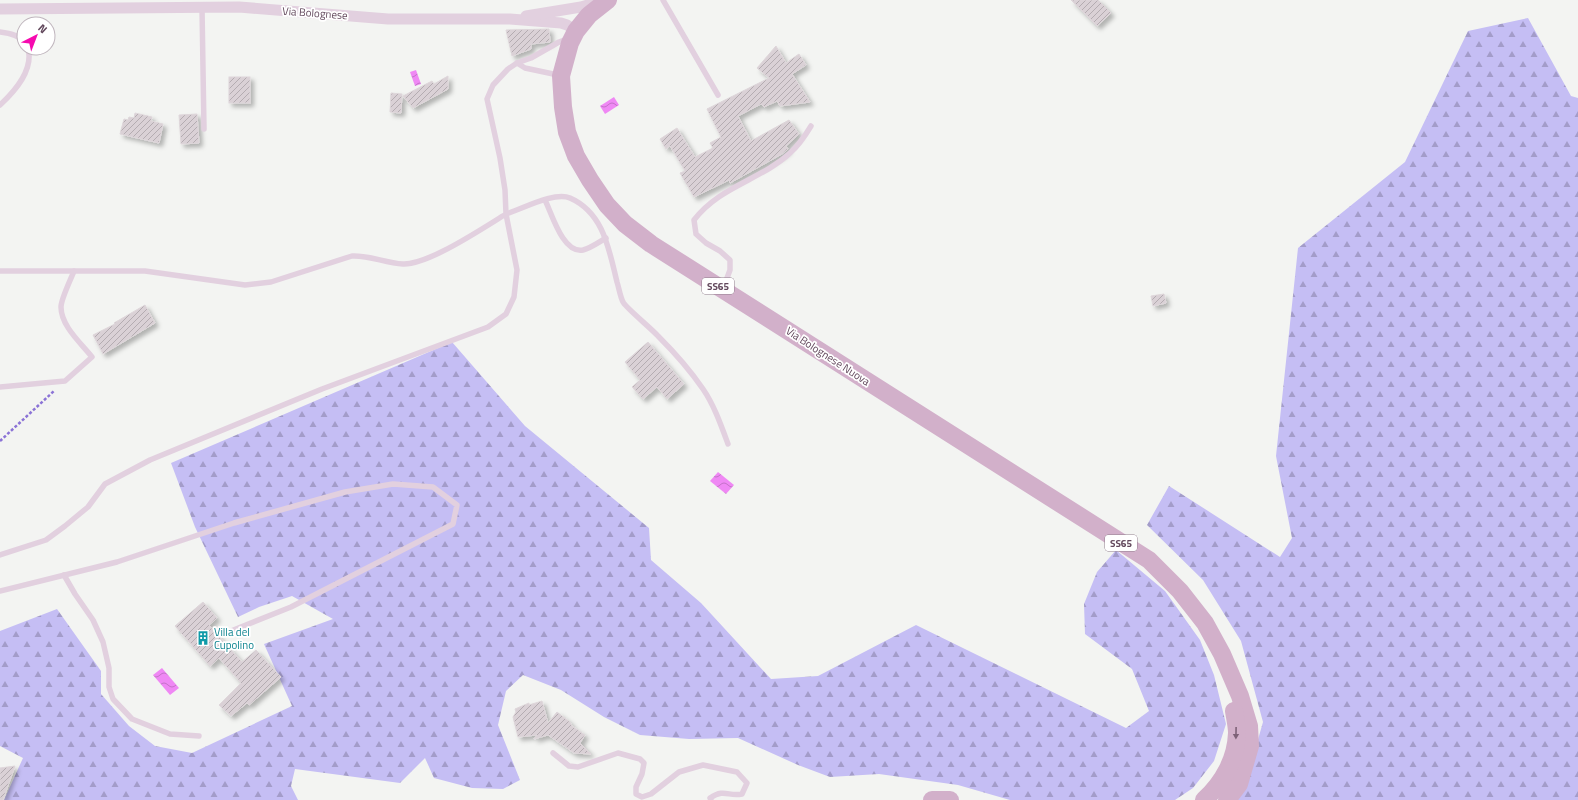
<svg xmlns="http://www.w3.org/2000/svg" width="1578" height="800" viewBox="0 0 1578 800" font-family="'Titillium Web',sans-serif">
	<style>
		.forest { fill: url(#forest-firs) }
		.water { fill: url(#water-waves) }
		.building { fill: url(#building-hatch); stroke: #ded6da; filter: url(#shadow) }
		.lines { fill: none; stroke-linecap: round; stroke-linejoin: round }
		.path { stroke: #8b73d6; stroke-width: 2.5; stroke-dasharray: 3 2; stroke-linecap: butt }
		.lane { stroke: #e2d0df; stroke-width: 5.5 }
		.street { stroke: #e2d0df; stroke-width: 11 }
		.primary { stroke: #d2b0ca; stroke-width: 18 }
		.oneway { fill: #7e6278 }
		.labels { text-anchor: middle; dominant-baseline: central; stroke-width: 3.5; stroke-linejoin: round; paint-order: stroke }
		.shield { fill: #fff; stroke: #917f8d; stroke-width: 1 }
		.shield-label { font-size: 10px; font-weight: bold; fill: #62485c }
		.street-label { font-size: 11px; fill: #62485c; stroke: #fff }
		.culture-label { font-size: 11px; fill: #0d838f; stroke: #fff; text-anchor: start }
	</style>
	<defs>
		<pattern id="forest-firs" width="22" height="20" patternUnits="userSpaceOnUse"><rect width="22" height="20" fill="#c5bef4"/><path d="M5 1l3.5 6h-7zM16 11l3.5 6h-7z" fill="#a39cc9"/></pattern>
		<pattern id="water-waves" width="16" height="10" patternUnits="userSpaceOnUse"><rect width="16" height="10" fill="#ef88f4"/><path d="M0 5q4-4 8 0t8 0" fill="none" stroke="#c571c9"/></pattern>
		<pattern id="building-hatch" width="6" height="6" patternUnits="userSpaceOnUse"><rect width="6" height="6" fill="#dad1d6"/><path d="M-1 1l2-2M0 6l6-6M5 7l2-2" fill="none" stroke="#b4acb1"/></pattern>
		<filter id="shadow"><feDropShadow dx="3.5" dy="3.5" stdDeviation="2" flood-color="#0004"/></filter>
	</defs>
	<rect width="100%" height="100%" fill="#f3f4f2"/>
	<g class="forest">
		<polygon points="1528,18 1571,96 1578,98 1578,800 1235,800 1245,785 1263,722 1241,641 1203,580 1147,525 1169,486 1280,557 1292,538 1276,456 1298,248 1405,162 1468,31"/>
		<polygon points="452,342 525,426 649,528 651,560 701,603 771,679 818,676 916,625 1126,728 1149,711 1132,669 1085,634 1084,604 1097,572 1116,550 1165,591 1200,640 1214,675 1226,724 1214,761 1193,788 1175,800 1010,800 958,785 879,774 830,777 798,765 738,738 689,739 640,735 604,717 561,690 523,675 506,691 498,725 520,780 503,789 472,788 434,778 425,758 400,783 295,769 291,786 298,800 4,800 23,758 0,746 0,631 57,609 101,671 101,694 129,726 155,746 192,753 292,706 264,644 333,619 292,596 259,607 238,617 195,527 171,463"/>
	</g>
	<g class="water">
		<polygon points="416,70 421,84 415,86 410,72"/>
		<polygon points="614,97 619,105 605,114 600,106"/>
		<polygon points="718,472 734,485 726,494 710,481"/>
		<polygon points="162,668 179,688 170,695 153,675"/>
	</g>
	<g class="building">
		<polygon points="1071,0 1098,0 1111,13 1097,26"/>
		<polygon points="549,29 550,42 531,44 531,49 512,56 506,30"/>
		<polygon points="776,46 786,63 799,54 806,65 792,74 810,102 780,106 777,101 764,107 761,104 738,116 751,141 789,120 799,134 786,146 788,149 782,154 730,183 729,180 694,197 680,173 685,171 670,146 666,149 660,139 677,128 695,157 713,148 710,143 721,137 707,109 769,78 757,68"/>
		<polygon points="448,76 448,89 413,108 403,96 432,81 434,84"/>
		<rect x="229" y="77" width="21" height="26"/>
		<polygon points="391,93 402,94 401,113 390,112"/>
		<polygon points="135,113 152,117 151,121 163,124 159,143 120,134 124,119 128,120 129,117 134,118"/>
		<polygon points="197,114 199,143 181,144 179,115"/>
		<polygon points="1164,294 1166,303 1153,306 1151,296"/>
		<polygon points="145,305 155,323 103,354 93,335 115,324 114,323"/>
		<polygon points="648,342 684,384 667,399 657,387 643,399 632,387 640,380 625,362"/>
		<polygon points="203,602 217,618 209,625 242,662 256,650 281,677 249,705 247,703 231,716 219,705 241,683 219,658 210,666 175,626"/>
		<polygon points="542,701 548,723 557,712 570,722 572,726 585,735 580,743 591,754 574,753 548,735 534,739 537,735 518,737 513,717 516,712 515,709 529,703 529,705"/>
		<polygon points="15,766 3,800 0,800 0,768"/>
	</g>
	<g class="lines">
		<polyline class="path" points="0,441 54,391"/>
		<g class="lane">
			<polyline points="663,0 718,95"/>
			<polyline points="202,8 204,129"/>
			<path d="M0,32c9,1 19,3 24,10"/>
			<polyline points="517,63 525,68 558,75"/>
			<path d="M0,105c15,-14 34,-35 28,-57"/>
			<path d="M545,200c7,14 18,54 38,50 8,-2 16,-8 23,-12"/>
			<path d="M0,271h145l100,14 26,-3 81,-26c17,-1 33,7 51,8 25,1 80,-36 103,-50l-1,-24 -5,-32 -13,-59 6,-14 15,-16 9,-6 14,-5 28,-16 8,-3"/>
			<path d="M724,286l6,-16v-10l-10,-9 -14,-8 -10,-9 -2,-14c26,-34 67,-40 96,-67 9,-8 15,-17 21,-27"/>
			<path d="M0,387l65,-6 27,-24c-11,-14 -31,-31 -31,-50 0,-8 10,-28 13,-36"/>
			<path d="M0,555l46,-15 19,-14 23,-19 17,-23 45,-24 172,-71 166,-62 18,-13 8,-17 3,-27 -11,-56c16,-5 49,-23 64,-16 34,15 39,52 47,84 2,6 3,14 6,20 2,5 29,27 35,34 16,16 32,34 45,53 11,16 18,36 25,55"/>
			<polyline points="64,575 75,594 93,620 103,642 109,668 109,687 113,699 132,719 170,734 199,736"/>
			<polyline points="0,591 117,562 234,523 345,492 393,484 433,487 457,505 453,524 291,607 231,631"/>
			<path d="M553,753l16,13 9,1 40,-14 22,6 4,4 -2,11 -6,13v7l6,3 9,-3 28,-22 24,-7 34,7 10,11 -5,11c-14,3 -17,-6 -32,4l1,2"/>
		</g>
		<g class="street">
			<polyline points="0,9 239,7 388,19 510,19 561,23 567,25 576,31"/>
			<polyline points="526,16 581,7 601,1"/>
		</g>
		<g class="primary">
			<polyline points="608,0 589,15 576,31 570,43 561,76 563,107 567,132 576,156 590,180 607,205 625,224 651,244 1149,560 1180,591 1205,623 1222,654 1240,696 1249,726 1250,746 1239,784 1227,800"/>
			<polyline points="932,800 950,800"/>
			<path d="M1204,800c19,-17 32,-41 33,-67 0,-7 -2,-15 -3,-22"/>
		</g>
	</g>
	<defs><path id="oneway-solid" d="M-6-.8H1V-3.2L6.5 0L1 3.2V.8H-6Z"/></defs>
	<use class="oneway" href="#oneway-solid" transform="translate(1236 733) rotate(91)"/>
	<defs>
		<symbol id="building-bare" viewBox="-9 -9 18 18"><path d="M-4-6H4V6H1V3H-1V6H-4ZM-2.5-4.3h1.7v1.8h-1.7ZM.8-4.3h1.7v1.8H.8ZM-2.5-1h1.7V.8h-1.7ZM.8-1h1.7V.8H.8Z" fill="#0f9aa8" stroke="#fff" stroke-width="2.5" paint-order="stroke"/></symbol>
	</defs>
	<g fill-rule="evenodd">
		<use href="#building-bare" x="193" y="628" width="20" height="20"/>
	</g>
	<g class="labels">
		<g class="shield">
			<rect x="702" y="278" width="32" height="16" rx="3"/>
			<rect x="1105" y="535" width="32" height="16" rx="3"/>
		</g>
		<g class="shield-label">
			<text x="718" y="286">SS65</text>
			<text x="1121" y="543">SS65</text>
		</g>
		<g class="street-label">
			<text transform="translate(315 13) rotate(4)">Via Bolognese</text>
			<text transform="translate(828 356) rotate(33)">Via Bolognese Nuova</text>
		</g>
		<g class="culture-label">
			<text x="214" y="632">Villa del<tspan x="214" dy="13">Cupolino</tspan></text>
		</g>
	</g>
	<g transform="translate(36 36) rotate(42)"><circle r="19" fill="#ffffff" stroke="#c0b6be"/>
	<path d="M0-3L7 15L0 10L-7 15Z" fill="#f60aaf"/>
	<text y="-6" font-size="11" font-weight="bold" text-anchor="middle" fill="#62485c">N</text>
	</g>
</svg>
